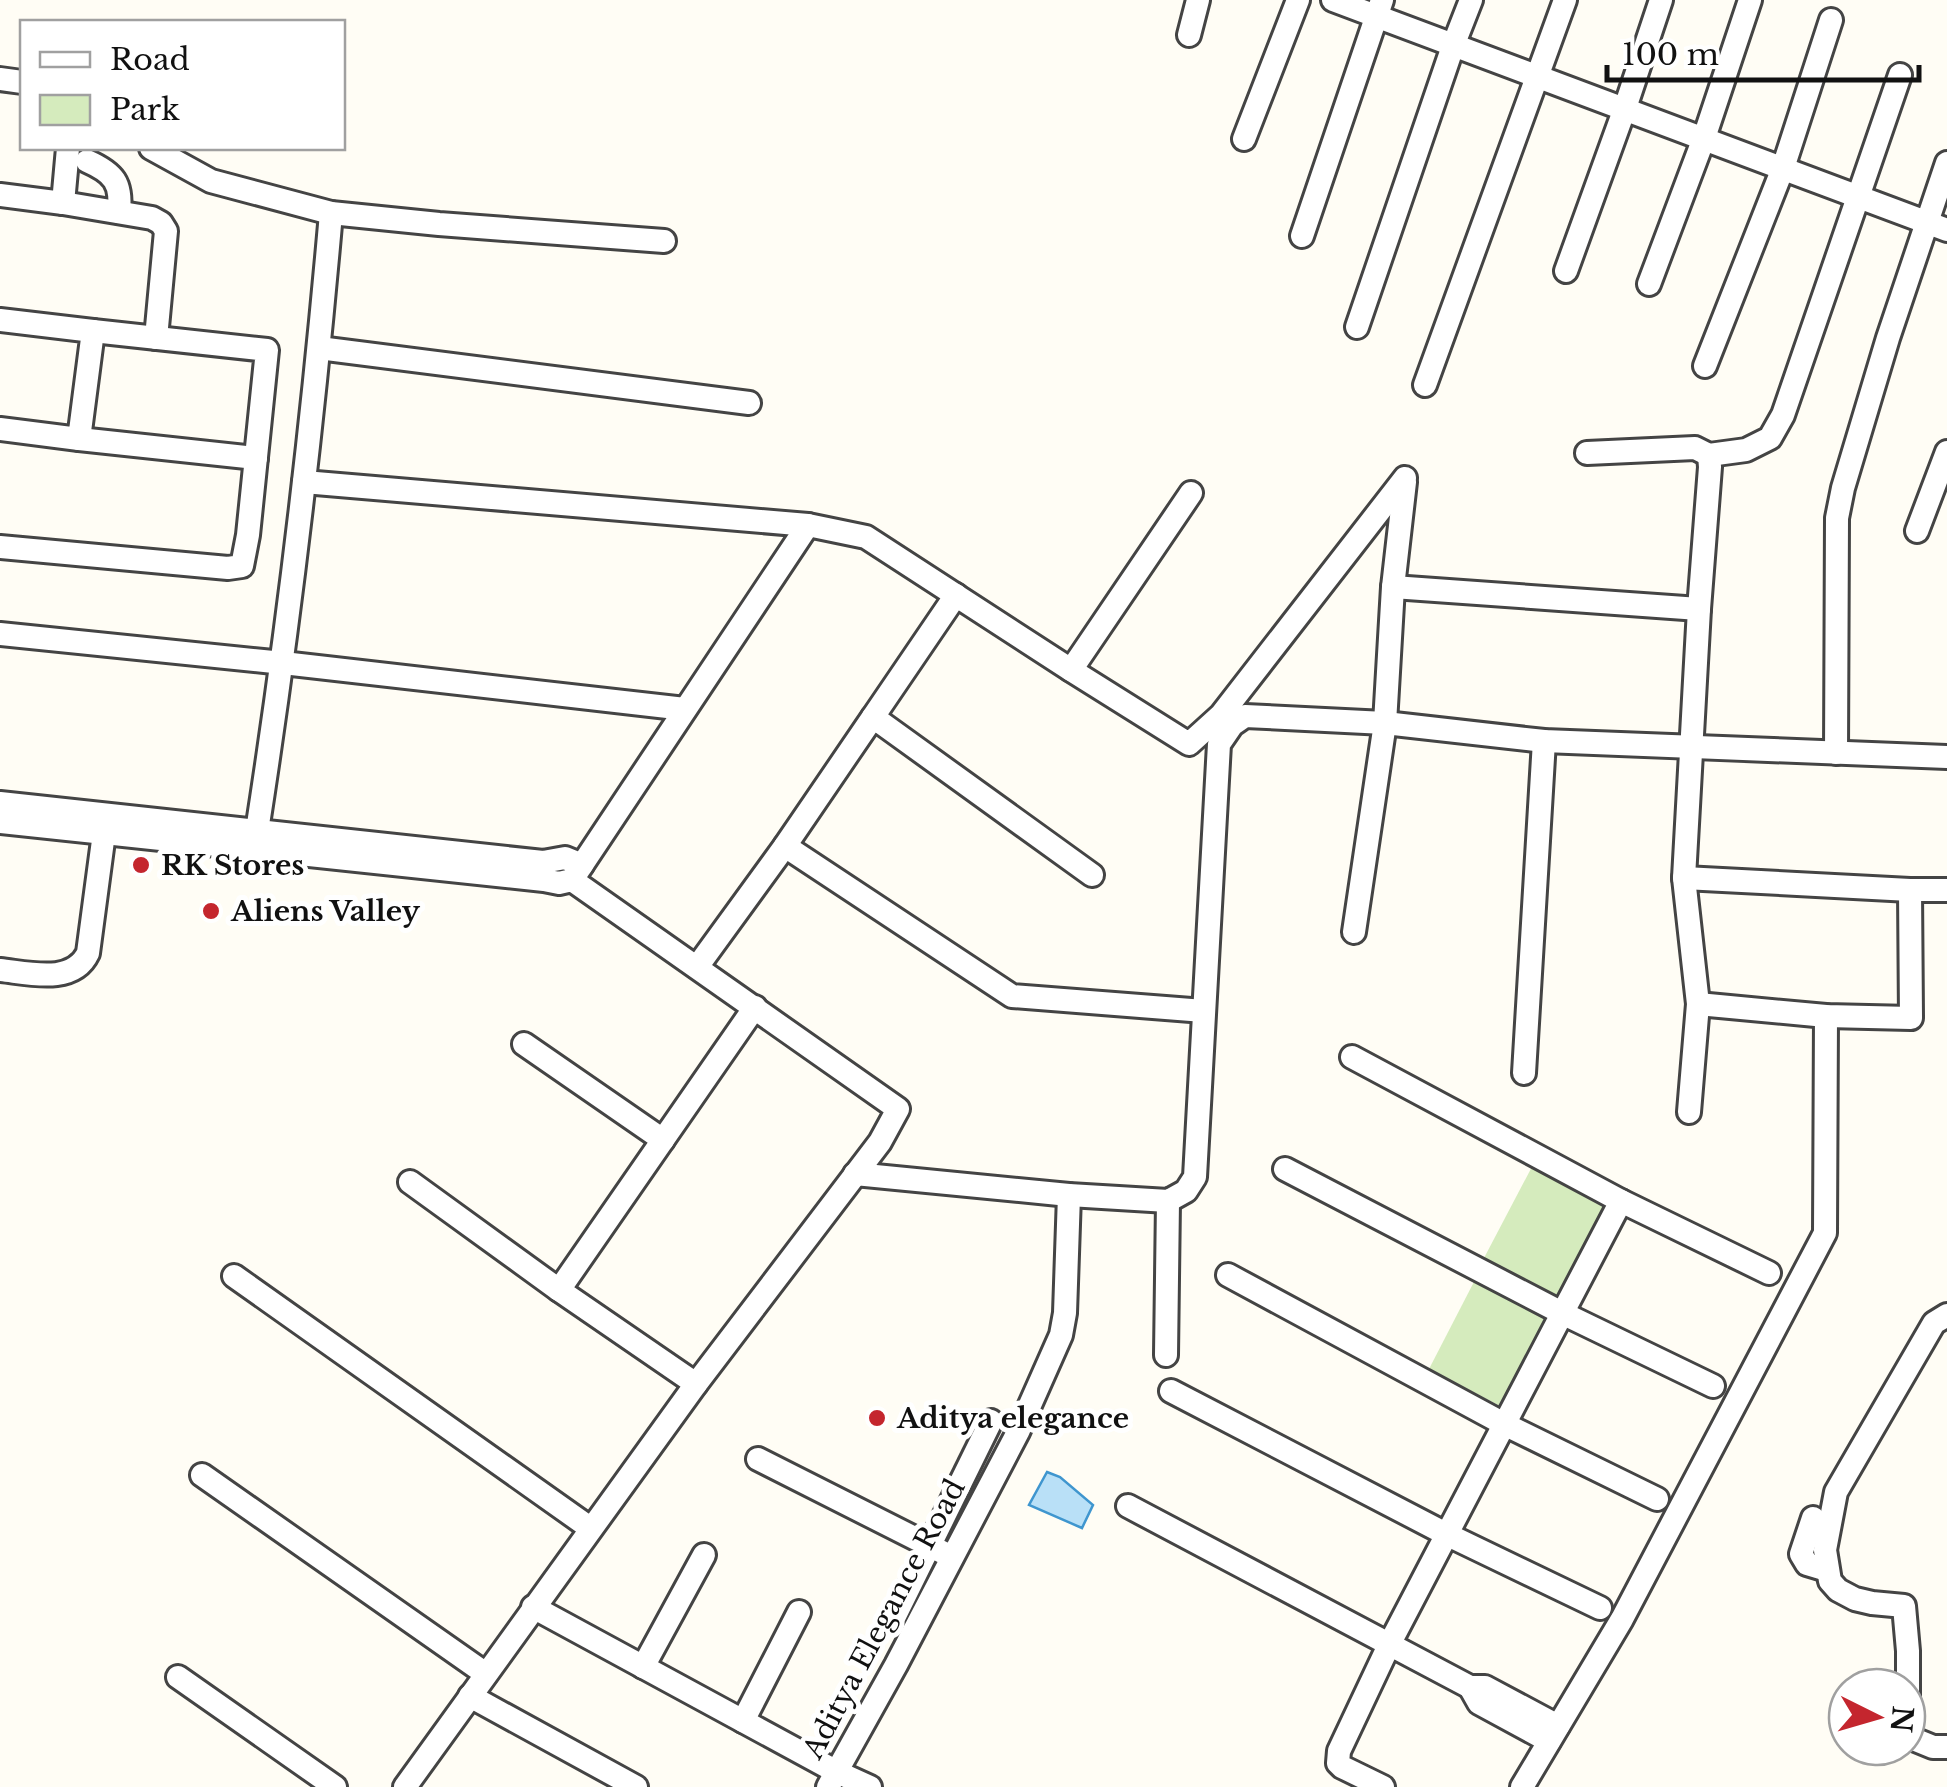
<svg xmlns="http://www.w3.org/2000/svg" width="1947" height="1787" viewBox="0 0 1947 1787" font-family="'Libre Baskerville',serif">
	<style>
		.green { fill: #d5ebbd }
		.water { fill: #b9e0f7; stroke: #3f96cf; stroke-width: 2.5 }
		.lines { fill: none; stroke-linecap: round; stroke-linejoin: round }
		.minor-casing { stroke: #444; stroke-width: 28 }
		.minor { stroke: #fff; stroke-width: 22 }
		.poi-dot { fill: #c4262e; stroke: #fff; stroke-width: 4 }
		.labels { text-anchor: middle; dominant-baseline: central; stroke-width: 10; stroke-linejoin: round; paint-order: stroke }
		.poi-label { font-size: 28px; font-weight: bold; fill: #111; stroke: #fff; text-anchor: start }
		.street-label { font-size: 28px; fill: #111; stroke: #fff }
	</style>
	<rect width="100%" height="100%" fill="#fffdf5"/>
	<g class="green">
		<polygon points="1535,1161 1610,1201 1559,1297 1484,1258"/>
		<polygon points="1477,1276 1548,1312 1500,1406 1429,1369"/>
	</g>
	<polygon class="water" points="1047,1472 1060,1477 1093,1505 1082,1528 1029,1505"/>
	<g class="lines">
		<defs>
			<g id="minor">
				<polyline points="1333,0 1947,230"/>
				<polyline points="1189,35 1198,0"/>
				<polyline points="0,79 22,82"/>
				<polyline points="1244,139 1298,0"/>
				<polyline points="151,148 211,181 331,213 439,224 664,241"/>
				<path d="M87,161c27,12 35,22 32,51"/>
				<polyline points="0,195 63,203 152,218 161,223 166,231 156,338"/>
				<polyline points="63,203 68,148"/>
				<polyline points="1302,236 1382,0"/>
				<polyline points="1566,271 1625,108 1661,0"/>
				<polyline points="1649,284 1704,138 1750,0"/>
				<polyline points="0,320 93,331 79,439 0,429"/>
				<polyline points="1357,327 1453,46 1471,0"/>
				<polyline points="319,348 749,403"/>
				<polyline points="1705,366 1783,168 1831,20"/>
				<polyline points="1425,385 1565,0"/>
				<polyline points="79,439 256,458"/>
				<polyline points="1587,453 1695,448 1709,455 1746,450 1770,438 1783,415 1900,75"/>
				<polyline points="304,482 808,525 866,537 1071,670 1189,744 1221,715 1405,478"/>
				<polyline points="1917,531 1947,452"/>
				<polyline points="0,547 228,568 242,566 248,535 267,350 93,331"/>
				<polyline points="1393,587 1699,609"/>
				<polyline points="0,634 283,663 685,709"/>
				<polyline points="1071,670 1191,493"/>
				<polyline points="873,717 956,595"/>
				<polyline points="1836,753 1837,518 1843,488 1888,338 1947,163"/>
				<polyline points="0,803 543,862 565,858 582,865"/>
				<polyline points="0,822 544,880 559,883 572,880 898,1109 880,1142 696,1384 405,1787"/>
				<path d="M257,831c32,-206 56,-411 74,-618"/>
				<polyline points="785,846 1012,996 1204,1011"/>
				<polyline points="574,877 808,525"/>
				<polyline points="1684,878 1910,890 1947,890"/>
				<polyline points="1354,932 1385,723 1393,587 1405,482"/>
				<polyline points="697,967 785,846 873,717 1092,875"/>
				<path d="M0,970c29,3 73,15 88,-17l16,-120"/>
				<polyline points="1698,1004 1826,1016 1911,1018 1910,890"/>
				<polyline points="524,1044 663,1140"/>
				<polyline points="1352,1057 1621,1201 1769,1273"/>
				<polyline points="1524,1073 1544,741"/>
				<polyline points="1689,1112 1698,1004 1684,878 1699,609 1710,467 1709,455"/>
				<polyline points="1285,1169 1562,1313 1713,1386"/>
				<polyline points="855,1174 1069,1195 1168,1201 1186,1191 1195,1177 1219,744 1232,725 1245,716 1385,723 1544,741 1947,757"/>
				<polyline points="410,1182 559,1290 696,1384"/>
				<polyline points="1228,1275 1504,1424 1657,1499"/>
				<polyline points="234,1276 590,1528"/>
				<polyline points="559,1290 755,1007"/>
				<polyline points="1947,1315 1934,1323 1836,1492 1825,1550 1830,1581 1838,1590 1855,1599 1872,1603 1904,1606 1908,1651 1908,1727 1911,1738 1933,1747 1947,1747"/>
				<polyline points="1166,1355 1168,1201"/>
				<polyline points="1171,1391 1446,1534 1600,1608"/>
				<polyline points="758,1459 952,1557"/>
				<polyline points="202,1475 486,1674"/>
				<polyline points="1128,1506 1470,1687 1485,1687 1558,1726"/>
				<polyline points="1813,1518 1801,1554 1807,1564 1827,1570"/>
				<polyline points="533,1607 837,1772 870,1787"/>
				<polyline points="895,1616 991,1421"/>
				<polyline points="643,1667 704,1555"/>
				<polyline points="178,1677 335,1787"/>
				<polyline points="1470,1687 1479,1703 1549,1741"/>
				<polyline points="470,1696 636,1787"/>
				<polyline points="743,1721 799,1612"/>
				<polyline points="828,1787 896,1665 1018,1432 1061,1335 1065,1313 1069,1195"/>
				<polyline points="1383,1787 1342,1767 1338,1763 1339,1751 1390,1643 1621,1201"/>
				<polyline points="1522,1787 1622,1619 1825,1233 1826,1016"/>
			</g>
		</defs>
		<use href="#minor" class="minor-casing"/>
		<use href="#minor" class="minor"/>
	</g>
	<g class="poi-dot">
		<circle cx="141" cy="865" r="10"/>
		<circle cx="211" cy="911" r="10"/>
		<circle cx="877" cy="1418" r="10"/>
	</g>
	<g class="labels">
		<g class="poi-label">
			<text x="161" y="865">RK Stores</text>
			<text x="231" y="911">Aliens Valley</text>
			<text x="897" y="1418">Aditya elegance</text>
		</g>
		<g class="street-label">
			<text transform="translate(884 1619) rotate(-62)">Aditya Elegance Road</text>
		</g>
	</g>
	<rect x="20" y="20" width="325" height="130" fill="#ffffff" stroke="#a0a0a0" stroke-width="2.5"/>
	<rect x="40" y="52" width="50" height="15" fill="#ffffff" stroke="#a0a0a0" stroke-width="2.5"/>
	<text x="110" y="70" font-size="30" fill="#111111">Road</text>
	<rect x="40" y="95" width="50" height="30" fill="#d5ebbd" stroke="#a0a0a0" stroke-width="2.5"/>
	<text x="110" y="120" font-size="30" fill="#111111">Park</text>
	<g transform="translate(1877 1717) rotate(95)"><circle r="48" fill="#ffffff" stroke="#a0a0a0" stroke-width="2.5"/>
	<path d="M0-8L18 38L0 25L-18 38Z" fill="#c4262e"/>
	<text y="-15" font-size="28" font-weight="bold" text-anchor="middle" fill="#111111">N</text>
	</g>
	<path d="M1607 65v15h312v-15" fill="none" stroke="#111111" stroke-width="5"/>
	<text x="1622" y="65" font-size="30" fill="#111111" stroke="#ffffff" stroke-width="8" paint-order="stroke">100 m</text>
</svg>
